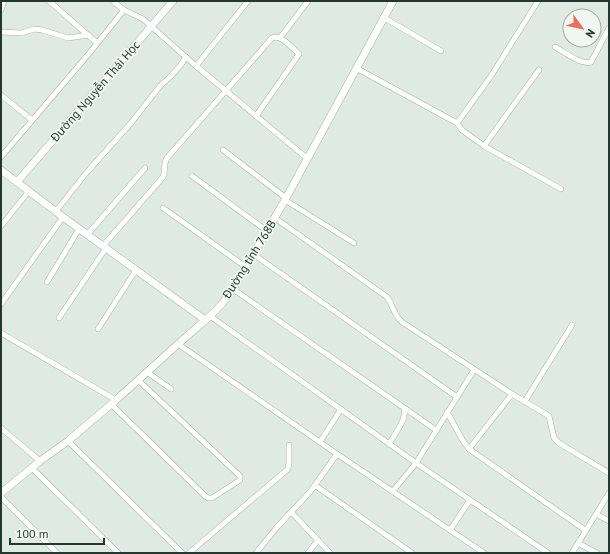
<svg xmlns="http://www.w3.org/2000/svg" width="610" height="554" viewBox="0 0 610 554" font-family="'PT Sans',sans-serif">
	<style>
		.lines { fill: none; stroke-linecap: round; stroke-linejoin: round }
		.street-casing { stroke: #a3b1aa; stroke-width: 6 }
		.secondary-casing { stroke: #9fb5ab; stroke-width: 8 }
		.street { stroke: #fff; stroke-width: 5 }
		.secondary { stroke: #fff; stroke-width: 7 }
		.labels { text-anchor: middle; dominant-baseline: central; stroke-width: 3.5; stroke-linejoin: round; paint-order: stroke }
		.street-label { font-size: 12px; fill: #213930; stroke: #f0f7f2 }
	</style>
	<rect width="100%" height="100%" fill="#e0eae4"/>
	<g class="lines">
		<defs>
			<g id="street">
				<polyline points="49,1 97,43"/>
				<polyline points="113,1 124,10 143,19 196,66 308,159"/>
				<polyline points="538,1 491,76 457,123 462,130 484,146 561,189"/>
				<polyline points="1,10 4,1"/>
				<polyline points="383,17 441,51"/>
				<polyline points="1,32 21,33 34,29 42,30 68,38 89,35"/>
				<polyline points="280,38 308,1"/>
				<path d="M555,47c10,5 25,18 36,15l18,-34"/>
				<polyline points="196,66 248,1"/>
				<polyline points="356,68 457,123"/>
				<polyline points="1,95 32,120"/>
				<polyline points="484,146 539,70"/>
				<polyline points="223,150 286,198"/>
				<polyline points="1,157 87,56 124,10"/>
				<polyline points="192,176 267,231"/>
				<polyline points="285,200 354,243"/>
				<polyline points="163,208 246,267"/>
				<polyline points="56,211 87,172 131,123 160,86 170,77 180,66 186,57"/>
				<path d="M275,218l112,79c7,10 6,17 15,25l110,72 37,22 5,22 5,5 50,30"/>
				<polyline points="1,226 29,191"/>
				<polyline points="87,235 145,168"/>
				<path d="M103,246l60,-69c3,-8 0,-13 4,-19l105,-120c9,-4 20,10 27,16l-43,62"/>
				<polyline points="253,254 457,397"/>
				<polyline points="47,282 79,229"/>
				<polyline points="233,289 436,430"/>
				<polyline points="1,304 63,217"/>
				<polyline points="210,316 416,463 548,553"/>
				<polyline points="59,318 106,248"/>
				<polyline points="98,329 136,270"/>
				<polyline points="1,333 116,400"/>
				<polyline points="178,344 337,454 484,553"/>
				<polyline points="147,372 171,389"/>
				<polyline points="525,401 572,325"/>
				<polyline points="111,404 205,496 208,498 212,498 240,480 240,476 138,380"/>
				<polyline points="447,412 463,441 469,449 512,394"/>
				<polyline points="1,428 40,461"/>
				<polyline points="68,441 182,553"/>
				<polyline points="320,442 341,409"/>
				<path d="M389,444c6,-11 18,-24 15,-36"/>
				<polyline points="469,449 585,530"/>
				<polyline points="32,468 118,553"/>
				<polyline points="316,486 412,553"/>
				<polyline points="393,491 416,463 474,370"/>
				<polyline points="1,497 57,553"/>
				<polyline points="292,513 330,553"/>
				<polyline points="596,514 609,521"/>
				<polyline points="450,530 470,500"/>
				<polyline points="578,543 597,553"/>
				<polyline points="189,553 288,469 289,463 289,445"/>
				<polyline points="256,553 278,526 310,492 337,454"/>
				<polyline points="308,553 318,540"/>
				<polyline points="572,553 609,493"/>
			</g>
			<g id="secondary">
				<polyline points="1,170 63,217 205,320"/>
				<polyline points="17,182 173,1"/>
				<polyline points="1,493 40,461 68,441 116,400 178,344 210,316 222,304 233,289 285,200 393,1"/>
			</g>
		</defs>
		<use href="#street" class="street-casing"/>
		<use href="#secondary" class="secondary-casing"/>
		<use href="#street" class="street"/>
		<use href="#secondary" class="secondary"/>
	</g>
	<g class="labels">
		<g class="street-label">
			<text transform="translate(95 91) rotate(-49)">Đường Nguyễn Thái Học</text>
			<text transform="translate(249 259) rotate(-58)">Đường tỉnh 768B</text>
		</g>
	</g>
	<rect width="610" height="554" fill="none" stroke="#213930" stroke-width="4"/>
	<g transform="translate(582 28) rotate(123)"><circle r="19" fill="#f0f7f2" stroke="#9daba4"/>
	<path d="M0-3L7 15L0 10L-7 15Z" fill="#ec6f5c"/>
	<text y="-6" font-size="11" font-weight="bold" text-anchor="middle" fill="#213930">N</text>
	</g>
	<path d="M10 538v6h94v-6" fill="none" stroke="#213930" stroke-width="2"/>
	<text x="16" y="538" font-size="12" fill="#213930" stroke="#f0f7f2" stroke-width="3" paint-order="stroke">100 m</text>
</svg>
